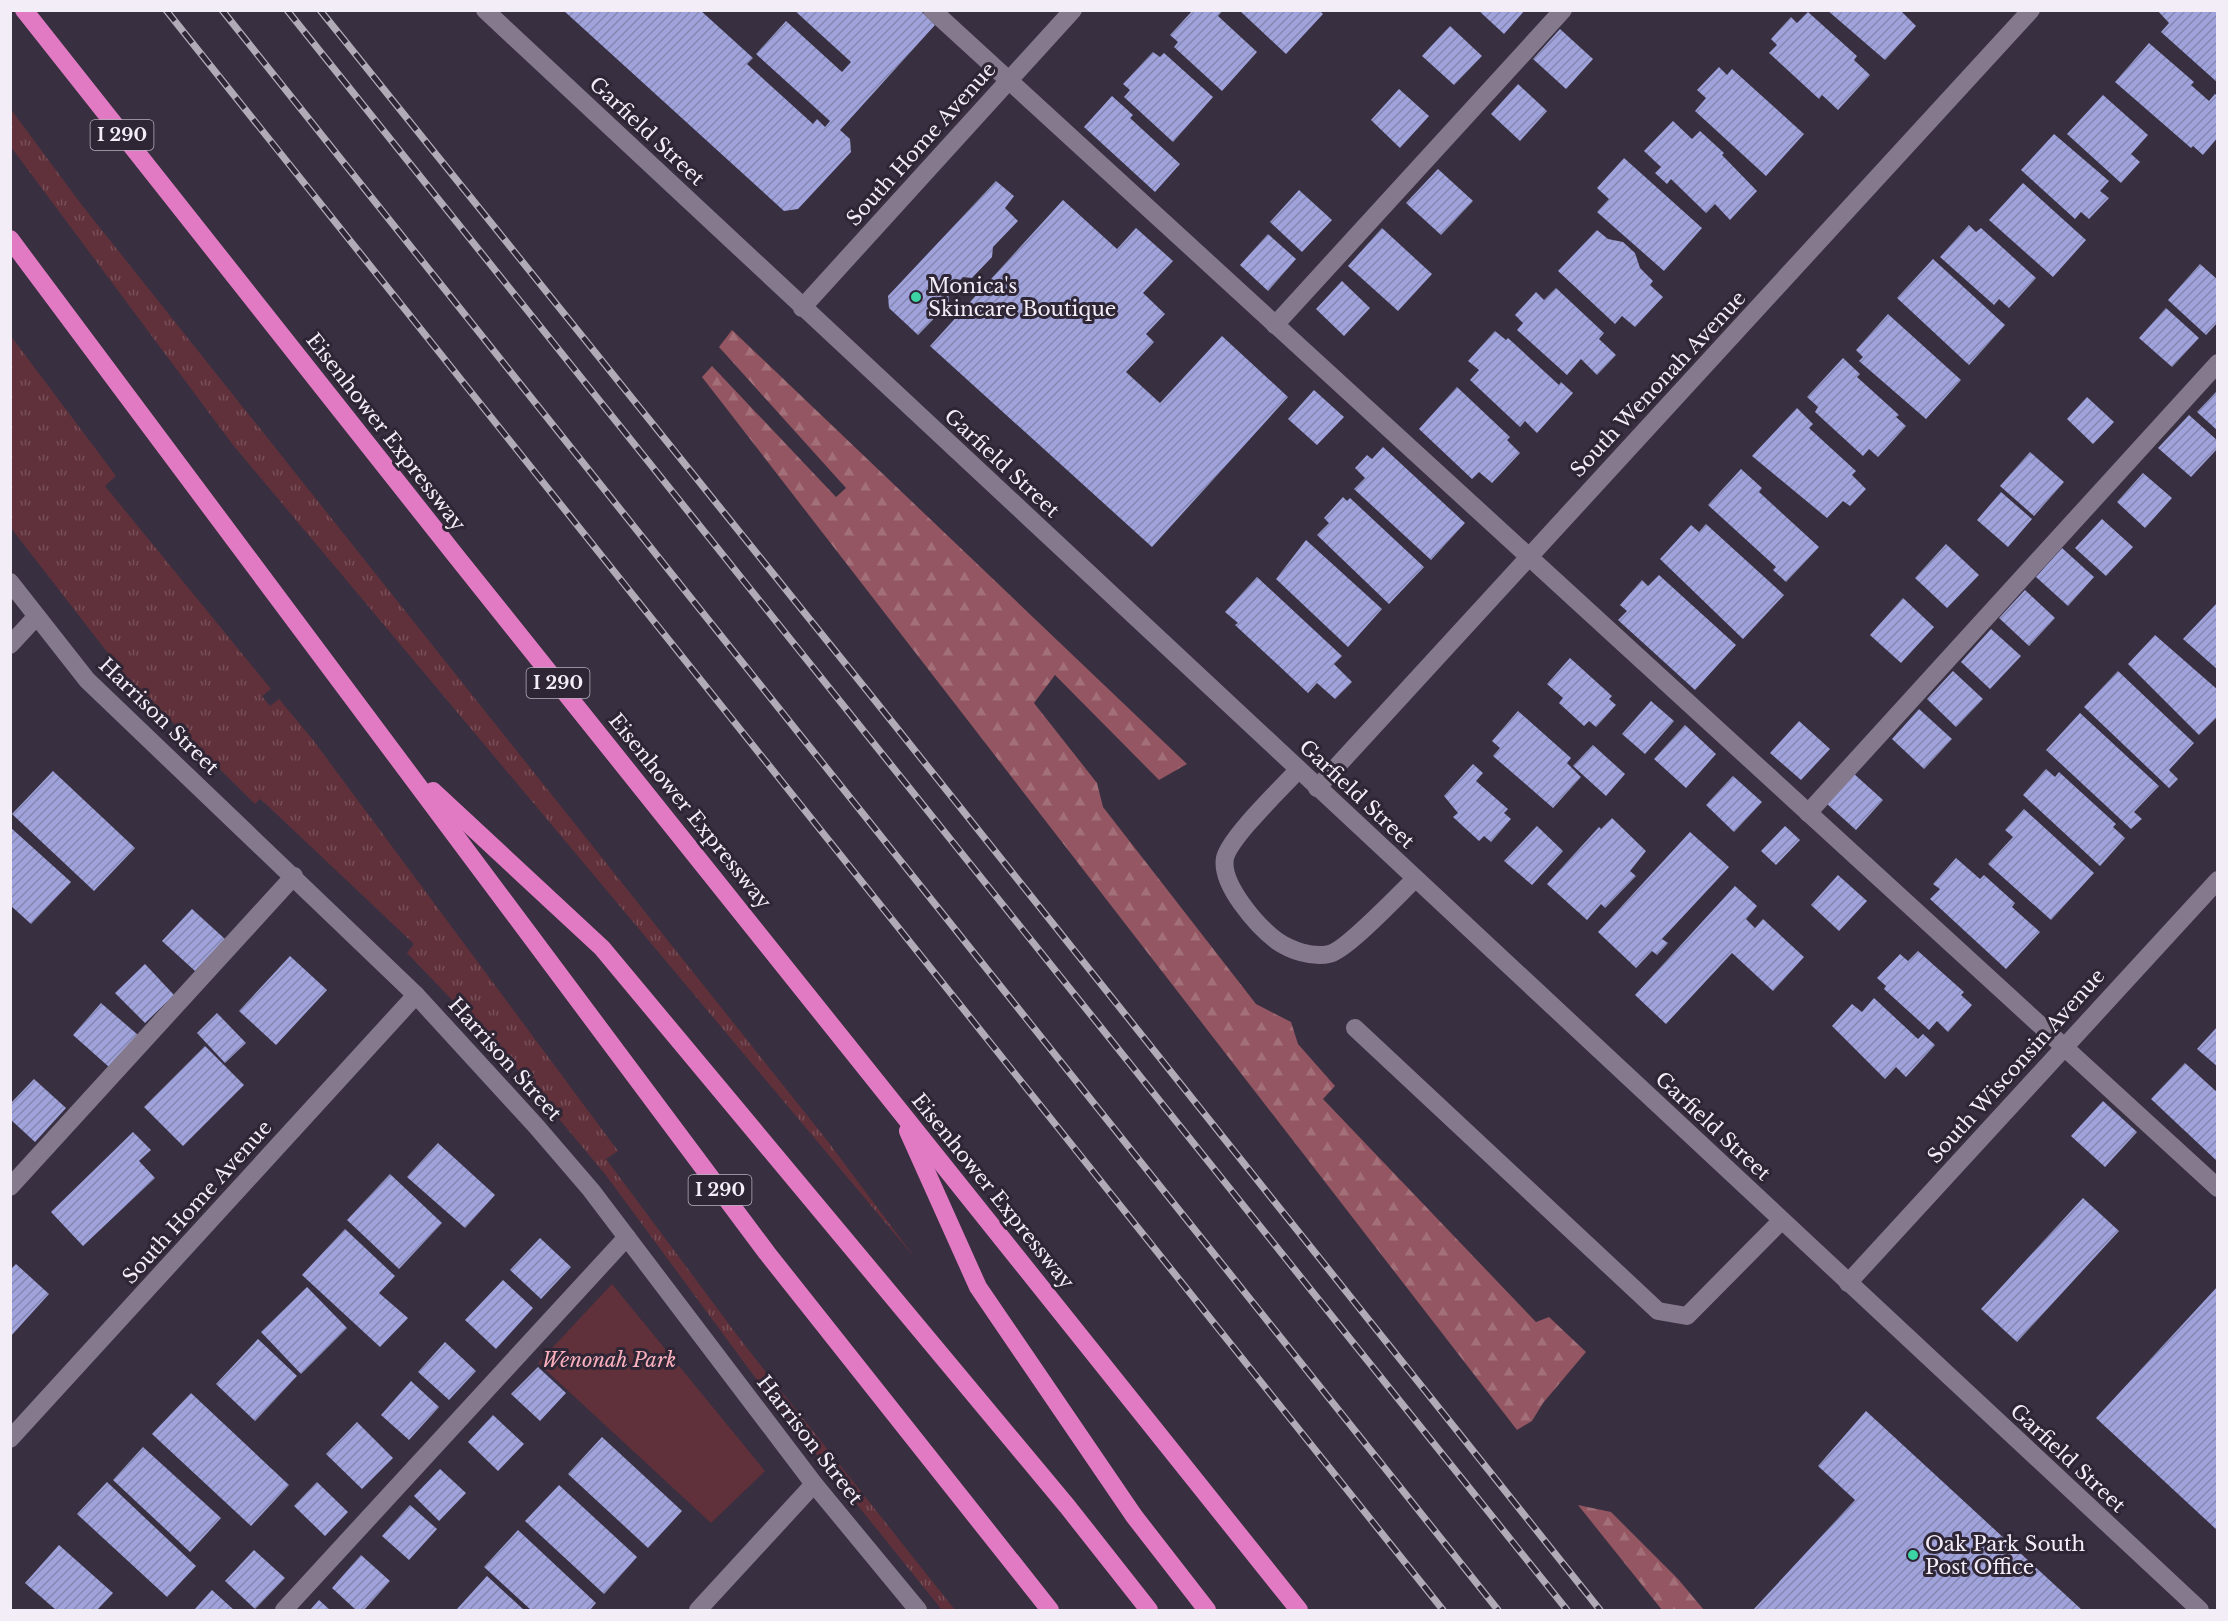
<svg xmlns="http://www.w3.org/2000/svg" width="2228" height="1621" viewBox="0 0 2228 1621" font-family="'Libre Baskerville',serif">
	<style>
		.grass { fill: url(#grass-tufts) }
		.forest { fill: url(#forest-firs) }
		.park { fill: #60313b }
		.building { fill: url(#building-hatch) }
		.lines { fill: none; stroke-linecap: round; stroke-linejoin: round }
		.service { stroke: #857a8d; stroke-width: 18 }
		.minor { stroke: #857a8d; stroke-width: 18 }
		.tertiary { stroke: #857a8d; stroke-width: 18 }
		.motorway { stroke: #e17ac3; stroke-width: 18 }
		.rail-casing { stroke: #b1aab7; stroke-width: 7 }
		.rail { stroke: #2e2535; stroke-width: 4.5; stroke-dasharray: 14; stroke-linecap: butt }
		.poi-dot { fill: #3cd4a4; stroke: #2e2535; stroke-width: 2 }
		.labels { text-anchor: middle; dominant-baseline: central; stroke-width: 6; stroke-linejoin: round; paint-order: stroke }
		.shield { fill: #2e2535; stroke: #b8b1be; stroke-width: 1.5 }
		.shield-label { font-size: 18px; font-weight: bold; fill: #f3edf8 }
		.street-label { font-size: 20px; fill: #f3edf8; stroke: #2e2535 }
		.poi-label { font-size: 20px; fill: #f3edf8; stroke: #2e2535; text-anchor: start }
		.park-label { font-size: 20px; font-style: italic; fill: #faafbc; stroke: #2e2535 }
	</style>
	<defs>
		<pattern id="grass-tufts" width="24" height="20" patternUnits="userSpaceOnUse" patternTransform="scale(1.5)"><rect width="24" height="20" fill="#60313b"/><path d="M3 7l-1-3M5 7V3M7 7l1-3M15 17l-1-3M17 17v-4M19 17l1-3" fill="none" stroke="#774f58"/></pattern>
		<pattern id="forest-firs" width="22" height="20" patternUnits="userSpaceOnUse" patternTransform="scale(1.5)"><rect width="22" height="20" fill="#935662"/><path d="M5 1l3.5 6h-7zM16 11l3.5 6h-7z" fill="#a36f79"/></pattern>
		<pattern id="building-hatch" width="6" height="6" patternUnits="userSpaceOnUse" patternTransform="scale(1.5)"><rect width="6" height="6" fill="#9fa2db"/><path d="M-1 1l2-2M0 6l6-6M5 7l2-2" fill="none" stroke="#8587b0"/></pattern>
	</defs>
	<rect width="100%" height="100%" fill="#382f40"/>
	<g class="grass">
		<polygon points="10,108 81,204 826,1139 915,1258 233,445 11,147"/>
		<polygon points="10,335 116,476 105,486 271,689 262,696 270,706 279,699 313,740 618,1151 606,1159 743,1343 955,1610 942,1610 760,1384 605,1174 508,1058 407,953 414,944 268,806 260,799 255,804 125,675 11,528"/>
	</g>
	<g class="forest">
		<polygon points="732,330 1187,764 1159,780 1055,675 1034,703 1097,783 1103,807 1256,1004 1291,1022 1298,1044 1335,1086 1323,1099 1536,1322 1549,1317 1586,1352 1543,1403 1532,1421 1517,1430 702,377 712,366 836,497 846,488 719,347"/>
		<polygon points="1578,1505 1611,1512 1678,1579 1704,1610 1662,1610"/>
	</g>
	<polygon class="park" points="612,1284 765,1471 711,1523 538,1363"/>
	<g class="building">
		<polygon points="563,10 700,10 753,58 747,64 813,124 817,119 825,127 830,121 756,54 786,21 842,72 851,62 794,10 920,10 935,25 840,130 850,139 851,152 798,209 784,211"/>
		<polygon points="1193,10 1223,10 1218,16 1257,52 1222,91 1174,47 1178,42 1170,35"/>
		<polygon points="1239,10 1319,10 1323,14 1286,54"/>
		<polygon points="1478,10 1525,10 1504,34"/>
		<polygon points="1827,10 1900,10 1916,26 1885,60"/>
		<polygon points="2157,10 2218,10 2218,83 2161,32 2169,23"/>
		<polygon points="1808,12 1857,56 1854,60 1870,75 1838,110 1822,95 1819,99 1769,53 1777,45 1771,39 1791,17 1797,23"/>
		<polygon points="1450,26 1482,56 1454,85 1422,56"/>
		<polygon points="1560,29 1593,59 1566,89 1533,59"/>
		<polygon points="2149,43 2194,82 2191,85 2209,101 2215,94 2218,96 2218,137 2203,155 2193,146 2191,148 2115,82"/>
		<polygon points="1153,52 1160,57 1164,53 1213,97 1173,142 1124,97 1130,90 1123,84"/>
		<polygon points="1719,67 1727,75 1732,69 1804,134 1766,176 1695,111 1706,98 1697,90"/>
		<polygon points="1518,84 1547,111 1520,141 1491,114"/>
		<polygon points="1399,89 1429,116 1400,148 1371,120"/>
		<polygon points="2103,95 2148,135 2131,154 2140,162 2121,183 2067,134"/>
		<polygon points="1112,96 1133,115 1130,118 1180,164 1155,192 1084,127"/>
		<polygon points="1673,121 1692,139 1700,131 1724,153 1722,155 1757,191 1730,220 1715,204 1706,213 1671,179 1667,184 1655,173 1661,167 1644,151"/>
		<polygon points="2054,134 2109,181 2100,191 2109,198 2089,219 2081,212 2075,219 2021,170"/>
		<polygon points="1624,158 1702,228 1664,271 1597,212 1609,199 1597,188"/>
		<polygon points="1438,169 1473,201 1441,235 1406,203"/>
		<polygon points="996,181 1014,196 1005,208 1018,221 993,247 992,257 972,278 963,277 948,292 949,303 918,335 889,308 888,296"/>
		<polygon points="2023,183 2086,240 2053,277 1989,220"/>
		<polygon points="1299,190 1332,220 1302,252 1270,222"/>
		<polygon points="1063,200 1117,249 1136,228 1173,261 1143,293 1165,314 1146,334 1154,342 1126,372 1160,403 1222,336 1288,397 1152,547 930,346"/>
		<polygon points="1969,225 1976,232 1981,228 2036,278 2009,308 1999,299 1994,305 1940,257"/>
		<polygon points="1382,228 1432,274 1398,311 1348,266"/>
		<polygon points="1597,230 1608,239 1623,242 1635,253 1640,268 1653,281 1650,285 1663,297 1635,327 1622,316 1615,324 1558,271"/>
		<polygon points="1268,234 1296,259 1268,291 1240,265"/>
		<polygon points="1933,259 2005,325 1969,365 1897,298"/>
		<polygon points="2200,264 2218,280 2218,322 2206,335 2168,300"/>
		<polygon points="1342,281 1370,308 1344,336 1316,309"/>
		<polygon points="1556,288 1604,333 1599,339 1616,355 1597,375 1581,359 1567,375 1517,330 1523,323 1515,315 1536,292 1544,300"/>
		<polygon points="2166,308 2199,338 2172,367 2139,338"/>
		<polygon points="1888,314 1961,380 1926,419 1859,361 1863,357 1856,350"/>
		<polygon points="1495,331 1506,340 1508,338 1559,385 1561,382 1573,393 1537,433 1525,421 1520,427 1470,380 1479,370 1468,361"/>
		<polygon points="1843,358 1860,374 1857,377 1899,415 1896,417 1906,426 1878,457 1869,449 1863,456 1815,412 1818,407 1807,397"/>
		<polygon points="1457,387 1510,437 1507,440 1520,453 1492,483 1479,472 1472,479 1419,429"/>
		<polygon points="1314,390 1344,417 1317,445 1288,419"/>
		<polygon points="2218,390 2218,431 2197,412"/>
		<polygon points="2087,397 2114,422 2093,444 2067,419"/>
		<polygon points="1797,408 1813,424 1809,428 1856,471 1852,475 1866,489 1850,506 1843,501 1827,518 1752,456"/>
		<polygon points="2189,415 2218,441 2218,448 2191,477 2158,448"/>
		<polygon points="1383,447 1465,523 1431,560 1354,489 1365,478 1355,468 1367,455 1372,459"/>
		<polygon points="2030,452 2064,482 2034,516 2000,486"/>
		<polygon points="1741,469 1762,488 1759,492 1819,547 1786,582 1773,570 1776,567 1708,505"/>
		<polygon points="2143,473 2172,498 2145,528 2117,502"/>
		<polygon points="2001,492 2032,519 2008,547 1977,520"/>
		<polygon points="1343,497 1347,501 1350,498 1424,567 1389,604 1317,535 1329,523 1324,518"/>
		<polygon points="2102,519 2133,547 2106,576 2075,548"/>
		<polygon points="1706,524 1784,595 1743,639 1660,559 1691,525 1699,532"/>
		<polygon points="1306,540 1382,609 1348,647 1276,579"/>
		<polygon points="1946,544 1979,575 1947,608 1915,578"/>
		<polygon points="2062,548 2094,577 2068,606 2036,577"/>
		<polygon points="1659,575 1736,645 1695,690 1618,620 1627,611 1620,605 1642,580 1648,586"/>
		<polygon points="1257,577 1342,656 1334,664 1352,682 1335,699 1317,683 1308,693 1235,625 1238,623 1225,612"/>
		<polygon points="2025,590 2055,618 2029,646 1999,618"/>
		<polygon points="1903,598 1934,627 1901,663 1870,635"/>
		<polygon points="2218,602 2218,670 2183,639"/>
		<polygon points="1991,629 2021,656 1990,689 1961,662"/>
		<polygon points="2155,635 2218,690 2218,716 2199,735 2128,664"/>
		<polygon points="1570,658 1612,696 1609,699 1616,705 1596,727 1589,721 1584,726 1559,703 1563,698 1547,684"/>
		<polygon points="1953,671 1983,699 1956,727 1927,699"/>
		<polygon points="2118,671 2194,743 2169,770 2178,779 2169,788 2084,707"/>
		<polygon points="1651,701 1674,721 1645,754 1622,734"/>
		<polygon points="1919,709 1952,739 1924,769 1892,739"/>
		<polygon points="1518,711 1571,758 1567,763 1581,777 1553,808 1493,756 1500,748 1492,741"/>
		<polygon points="2080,713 2159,786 2134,812 2142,819 2131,829 2046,750"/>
		<polygon points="1799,721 1830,749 1801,780 1770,753"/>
		<polygon points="1685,725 1716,754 1686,788 1654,759"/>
		<polygon points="1593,745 1625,774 1606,796 1573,766"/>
		<polygon points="1473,764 1483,773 1476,781 1508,809 1504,813 1511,819 1491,842 1484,836 1479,841 1453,817 1458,813 1444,796"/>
		<polygon points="2046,769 2055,777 2059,772 2116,824 2113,827 2125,838 2100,866 2023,795"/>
		<polygon points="53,771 135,848 94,891 12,814"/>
		<polygon points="1853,773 1883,800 1856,830 1826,803"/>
		<polygon points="1733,776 1762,802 1734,832 1706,805"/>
		<polygon points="2024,809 2094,873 2051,920 1988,864 2013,837 2005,830"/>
		<polygon points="1612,818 1646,851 1630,871 1636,876 1605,908 1601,904 1587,920 1547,884 1599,827 1601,829"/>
		<polygon points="1537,826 1563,851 1532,885 1504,861"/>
		<polygon points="1785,826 1800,840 1776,865 1761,851"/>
		<polygon points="10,827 71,882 31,924 10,905"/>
		<polygon points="1690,832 1729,867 1662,939 1668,943 1657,955 1652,951 1636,968 1598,932"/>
		<polygon points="1956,858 1980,879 1984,875 2015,903 2012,907 2040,932 2006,969 1930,899 1940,889 1933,884"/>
		<polygon points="1838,875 1867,901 1839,931 1811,905"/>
		<polygon points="1735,886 1757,906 1746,919 1755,928 1763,919 1804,957 1773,991 1732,953 1666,1024 1635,995"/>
		<polygon points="192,909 225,939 195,971 162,941"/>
		<polygon points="1918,951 1964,992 1961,995 1972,1005 1948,1032 1937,1021 1929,1030 1884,989 1886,986 1877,978 1900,954 1908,961"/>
		<polygon points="290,956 327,990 276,1045 239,1011"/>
		<polygon points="145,964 174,995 145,1023 115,993"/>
		<polygon points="1874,998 1918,1039 1923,1034 1935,1045 1906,1077 1896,1067 1885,1079 1832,1026 1852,1004 1862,1012"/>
		<polygon points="101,1003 138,1035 109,1067 73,1035"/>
		<polygon points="217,1013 246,1043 225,1063 197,1033"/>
		<polygon points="2218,1026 2218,1067 2197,1049"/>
		<polygon points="205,1046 244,1085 183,1146 144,1107"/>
		<polygon points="2185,1063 2218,1093 2218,1162 2151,1099"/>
		<polygon points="34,1079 66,1108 35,1142 10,1119 10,1104"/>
		<polygon points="2103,1101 2137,1132 2105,1167 2071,1136"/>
		<polygon points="133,1132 151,1150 139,1161 155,1178 83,1246 51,1212"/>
		<polygon points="438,1143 495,1195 465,1228 407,1177"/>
		<polygon points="390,1174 442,1223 399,1269 347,1220"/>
		<polygon points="2083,1198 2119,1231 2017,1342 1981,1309"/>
		<polygon points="345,1229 395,1276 379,1293 408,1318 380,1347 302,1275"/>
		<polygon points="540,1238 571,1267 541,1299 510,1270"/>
		<polygon points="16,1264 49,1294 10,1337 10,1270"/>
		<polygon points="503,1280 533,1308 496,1349 465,1320"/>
		<polygon points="2218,1286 2218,1531 2096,1418"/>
		<polygon points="307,1287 347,1328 301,1374 261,1332"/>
		<polygon points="258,1339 297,1376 255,1421 216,1384"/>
		<polygon points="445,1342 476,1371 449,1400 418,1372"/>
		<polygon points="538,1367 566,1393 540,1421 511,1394"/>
		<polygon points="411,1381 439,1407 409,1440 381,1415"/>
		<polygon points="191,1393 289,1485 251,1526 152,1434"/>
		<polygon points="1866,1411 2082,1610 1753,1610 1855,1500 1818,1466"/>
		<polygon points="493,1415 524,1444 498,1471 468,1442"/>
		<polygon points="357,1422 393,1458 362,1489 326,1454"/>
		<polygon points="602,1437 682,1511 648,1548 568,1474"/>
		<polygon points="143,1447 221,1518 190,1552 113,1480"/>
		<polygon points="440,1469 466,1493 439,1521 414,1496"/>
		<polygon points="107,1482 196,1566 167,1597 77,1514"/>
		<polygon points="317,1482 348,1512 325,1536 294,1506"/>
		<polygon points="559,1485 637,1557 604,1594 525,1521"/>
		<polygon points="410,1505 437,1529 409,1560 382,1536"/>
		<polygon points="518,1530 596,1603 590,1610 531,1610 484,1567"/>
		<polygon points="59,1545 113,1593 97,1610 56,1610 25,1583"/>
		<polygon points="254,1550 285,1578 255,1609 225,1581"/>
		<polygon points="361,1555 390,1581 364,1610 356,1610 332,1588"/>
		<polygon points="487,1576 524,1610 457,1609"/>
		<polygon points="212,1590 234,1610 194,1610"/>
		<polygon points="319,1600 330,1610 310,1610"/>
	</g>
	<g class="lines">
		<g class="service">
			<polyline points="932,10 2218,1188"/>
			<polyline points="1275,325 1563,10"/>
			<path d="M1298,770c-16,18 -68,67 -73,88 -5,26 32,68 52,83 13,9 35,17 52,13 17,-3 71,-61 86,-75"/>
			<polyline points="1808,813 2218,363"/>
			<polyline points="1355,1028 1658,1311 1687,1316 1781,1221"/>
			<polyline points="10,1187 294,876"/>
			<polyline points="284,1610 627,1237"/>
		</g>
		<g class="minor">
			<polyline points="802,308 1073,10"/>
			<polyline points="10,582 87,680 416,995 536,1126 591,1190 814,1484 918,1610"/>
			<polyline points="10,645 35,618"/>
			<polyline points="1317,788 2031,10"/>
			<polyline points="1848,1283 2218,880"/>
			<polyline points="10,1439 416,995"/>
			<polyline points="698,1610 814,1484"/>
		</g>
		<polyline class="tertiary" points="485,10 2200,1610"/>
		<g class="motorway">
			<polyline points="24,10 456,556 1299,1610"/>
			<polyline points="10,239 767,1253 1050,1610"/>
			<polyline points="433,791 602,948 1067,1506 1149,1610"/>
			<polyline points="908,1131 978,1287 1134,1516 1207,1610"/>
		</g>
		<defs>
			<g id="rail">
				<polyline points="166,10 1443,1610"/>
				<polyline points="222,10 1498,1610"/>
				<polyline points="287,10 1567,1610"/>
				<polyline points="320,10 877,703 1600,1610"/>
			</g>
		</defs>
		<use href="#rail" class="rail-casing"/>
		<use href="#rail" class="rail"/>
	</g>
	<g class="poi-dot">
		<circle cx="916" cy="297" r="6"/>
		<circle cx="1913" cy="1555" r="6"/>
	</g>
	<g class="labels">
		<g class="shield">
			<rect x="90.5" y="120" width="63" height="30" rx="4.5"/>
			<rect x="526.5" y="668" width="63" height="30" rx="4.5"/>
			<rect x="688.5" y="1175" width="63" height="30" rx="4.5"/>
		</g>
		<g class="shield-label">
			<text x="122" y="135">I 290</text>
			<text x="558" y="683">I 290</text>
			<text x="720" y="1190">I 290</text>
		</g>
		<g class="street-label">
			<text transform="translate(647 131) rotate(43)">Garfield Street</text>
			<text transform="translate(921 144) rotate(-48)">South Home Avenue</text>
			<text transform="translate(1658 384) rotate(-47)">South Wenonah Avenue</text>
			<text transform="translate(386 432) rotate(52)">Eisenhower Expressway</text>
			<text transform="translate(1002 463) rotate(43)">Garfield Street</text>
			<text transform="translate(159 716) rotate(44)">Harrison Street</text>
			<text transform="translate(1357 794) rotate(43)">Garfield Street</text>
			<text transform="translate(690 811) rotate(51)">Eisenhower Expressway</text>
			<text transform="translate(505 1059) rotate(48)">Harrison Street</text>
			<text transform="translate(2016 1066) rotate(-48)">South Wisconsin Avenue</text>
			<text transform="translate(1713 1126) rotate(43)">Garfield Street</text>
			<text transform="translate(993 1191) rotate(51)">Eisenhower Expressway</text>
			<text transform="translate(197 1202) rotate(-48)">South Home Avenue</text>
			<text transform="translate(810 1440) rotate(52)">Harrison Street</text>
			<text transform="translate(2068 1458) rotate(43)">Garfield Street</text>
		</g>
		<g class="poi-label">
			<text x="928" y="286">Monica's<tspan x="928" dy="23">Skincare Boutique</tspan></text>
			<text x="1925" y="1544">Oak Park South<tspan x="1925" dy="23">Post Office</tspan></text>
		</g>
		<g class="park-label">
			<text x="609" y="1360">Wenonah Park</text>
		</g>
	</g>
	<rect width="2228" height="1621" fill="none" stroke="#f3edf8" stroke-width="24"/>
</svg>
